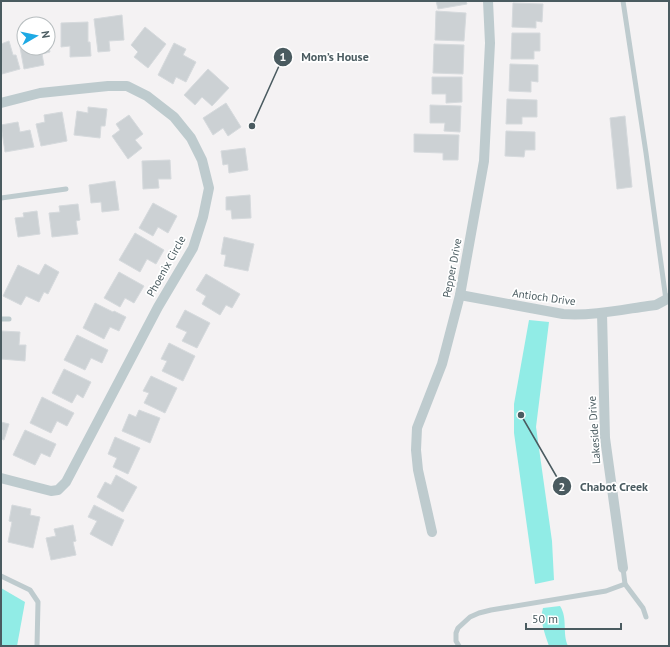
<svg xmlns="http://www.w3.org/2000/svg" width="670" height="647" viewBox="0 0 670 647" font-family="'PT Sans',sans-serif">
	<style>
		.water { fill: #91ece6 }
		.building { fill: #ccd1d4; stroke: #d6dadd }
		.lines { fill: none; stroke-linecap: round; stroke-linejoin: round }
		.lane { stroke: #becbce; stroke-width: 5 }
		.street { stroke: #becbce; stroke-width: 10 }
		.labels { text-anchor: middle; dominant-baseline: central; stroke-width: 3.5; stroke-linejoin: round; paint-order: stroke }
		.street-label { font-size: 11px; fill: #4a5b60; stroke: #fff }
		.leader { fill: none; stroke: #4a5b60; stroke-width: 1.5 }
		.callout-dot { fill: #4a5b60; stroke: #fff; stroke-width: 1.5 }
		.mark-label { font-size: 12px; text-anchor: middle; font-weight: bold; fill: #fff }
		.callout-label { font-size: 12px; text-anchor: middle; font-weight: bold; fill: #4a5b60; stroke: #fff; stroke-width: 3.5; stroke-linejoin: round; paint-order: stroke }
	</style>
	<rect width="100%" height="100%" fill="#f4f2f3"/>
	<g class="water">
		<polygon points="529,320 549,322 536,427 552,541 554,580 535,584 514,433 514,404"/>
		<polygon points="1,588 25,602 17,646 1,646"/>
		<path d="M560,606c8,12 2,27 8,40h-19c-4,-12 -10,-26 -6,-38z"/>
	</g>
	<g class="building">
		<polygon points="436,1 466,1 467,4 438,9"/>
		<polygon points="513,3 543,4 542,22 536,21 536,28 512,27"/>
		<polygon points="436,11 466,13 464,41 435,40"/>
		<polygon points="122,15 124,40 109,41 110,51 98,52 94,19"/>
		<polygon points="88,22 88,42 90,42 91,56 70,57 70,46 61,47 61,23"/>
		<polygon points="145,27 166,44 148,68 134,57 138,52 131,45"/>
		<polygon points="512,33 540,33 540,51 534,51 534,59 511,59"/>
		<polygon points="9,41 13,55 16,55 20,69 2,74 1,44"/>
		<polygon points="24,41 24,48 48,48 48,42 50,52 42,54 44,65 24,69 19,42"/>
		<polygon points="174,43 186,49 183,55 196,62 186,82 176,77 173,84 158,75"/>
		<polygon points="434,44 464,45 463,74 433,73"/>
		<polygon points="510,64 538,65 538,82 531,81 531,92 509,91"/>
		<polygon points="208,69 229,88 212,106 202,97 195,105 184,95"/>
		<polygon points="432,77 462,77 462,102 446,103 446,94 432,94"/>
		<polygon points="507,99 537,100 537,117 522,117 522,124 506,124"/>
		<polygon points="226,103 241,127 228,136 223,128 213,135 203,118"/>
		<polygon points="430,105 461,106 460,132 444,131 445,123 430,123"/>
		<polygon points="88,107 107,109 105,126 101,126 100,138 74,135 77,111 88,113"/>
		<polygon points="62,112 67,141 41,146 36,124 45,122 44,115"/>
		<polygon points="129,115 143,134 135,140 142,148 128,159 112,136 120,130 116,124"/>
		<polygon points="625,116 632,187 617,189 610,118"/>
		<polygon points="18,122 20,132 30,130 34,147 5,152 1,125"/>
		<polygon points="506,131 535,132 535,150 525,150 524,157 505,156"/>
		<polygon points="414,134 459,135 458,160 443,160 443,153 414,152"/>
		<polygon points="245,148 248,170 229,173 228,164 223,165 221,151"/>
		<polygon points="170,160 171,179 158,179 159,188 143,189 142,161"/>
		<polygon points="115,181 119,210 102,212 101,202 91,203 89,185"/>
		<polygon points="250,195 251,218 232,219 231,210 226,210 226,197"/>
		<polygon points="153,203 177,216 168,233 158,227 153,236 139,228"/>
		<polygon points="78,204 80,220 76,221 78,234 52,237 49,213 60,212 59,206"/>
		<polygon points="37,211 40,234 18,237 15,218 24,217 23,213"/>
		<polygon points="135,233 164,250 156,264 147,259 140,272 119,260"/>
		<polygon points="224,237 254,244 248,271 224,266 226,255 221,254"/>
		<polygon points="45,264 59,272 48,294 44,292 39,302 26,296 21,305 3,296 18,265 39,275"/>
		<polygon points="119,272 144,286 134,303 125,298 120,307 104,298"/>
		<polygon points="206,274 240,294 232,308 226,305 220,315 202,304 206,296 196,290"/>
		<polygon points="95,303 113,312 114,311 126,317 119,331 110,327 104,339 83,328"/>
		<polygon points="185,310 210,323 197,348 182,341 187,332 176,327"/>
		<polygon points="1,331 20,332 19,345 26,345 25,361 1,359"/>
		<polygon points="77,335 108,350 102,363 91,358 85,370 64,360"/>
		<polygon points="169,343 195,356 183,381 162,371 167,361 161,359"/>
		<polygon points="64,369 91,382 83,398 77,394 72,403 52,393"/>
		<polygon points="151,376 177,388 165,413 144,403 149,393 143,391"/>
		<polygon points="42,397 74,413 67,426 57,421 51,433 30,423"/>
		<polygon points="139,410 160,418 150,443 122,431 129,414 136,417"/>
		<polygon points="1,422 9,424 4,440 1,439"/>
		<polygon points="25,430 56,444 50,457 41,453 35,465 13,455"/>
		<polygon points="115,437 140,448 128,474 113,467 117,458 108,454"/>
		<polygon points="116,475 137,487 123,512 97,497 105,482 111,485"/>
		<polygon points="12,505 31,509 30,515 40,517 33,548 8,542 12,522 9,521"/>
		<polygon points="94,505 124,520 112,546 90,534 97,521 88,517"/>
		<polygon points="73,525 76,541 73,542 76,555 51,560 46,538 56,536 54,529"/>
	</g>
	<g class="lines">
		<g class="lane">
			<polyline points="623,1 646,153 666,300"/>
			<polyline points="1,198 66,189"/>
			<polyline points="1,319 9,319"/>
			<polyline points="1,576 30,590 38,602 37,646"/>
			<polyline points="625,584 643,608 646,617"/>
			<polyline points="459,646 456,641 456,633 458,628 470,617 479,613 491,610 606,591 625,584 623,568"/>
		</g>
		<g class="street">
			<polyline points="1,103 40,93 108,86 127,86 147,96 174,117 191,138 202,160 209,188 203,217 193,248 158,307 66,482 58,490 51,491 1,478"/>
			<path d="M460,295l103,19c28,2 57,-4 85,-8l8,-1 13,-7"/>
			<polyline points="602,313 605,438 623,568"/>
			<polyline points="432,532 418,470 416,450 417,428 442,364 460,295 484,161 490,43 488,1"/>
		</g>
	</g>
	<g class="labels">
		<g class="street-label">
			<text transform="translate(166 266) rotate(-61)">Phoenix Circle</text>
			<text transform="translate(452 268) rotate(-79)">Pepper Drive</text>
			<text transform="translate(544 297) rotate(8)">Antioch Drive</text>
			<text transform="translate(594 430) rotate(-94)">Lakeside Drive</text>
		</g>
	</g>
	<path class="leader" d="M252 126L283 57M521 415L562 486"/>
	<g class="callout-dot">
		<circle cx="252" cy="126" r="4"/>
		<circle cx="521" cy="415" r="4"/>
		<circle cx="283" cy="57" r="10"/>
		<circle cx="562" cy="486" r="10"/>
	</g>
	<g class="mark-label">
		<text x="283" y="61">1</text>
		<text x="562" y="491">2</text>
	</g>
	<g class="callout-label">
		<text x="335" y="61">Mom’s House</text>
		<text x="614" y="491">Chabot Creek</text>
	</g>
	<rect width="670" height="647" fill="none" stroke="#4a5b60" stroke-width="4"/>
	<g transform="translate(36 36) rotate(81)"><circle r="19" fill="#ffffff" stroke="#b7bdbf"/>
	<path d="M0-3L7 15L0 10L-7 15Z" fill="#1da9e4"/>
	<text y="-6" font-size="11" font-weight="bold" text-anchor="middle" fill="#4a5b60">N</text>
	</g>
	<path d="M526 623v6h95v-6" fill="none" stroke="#4a5b60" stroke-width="2"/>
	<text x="532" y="623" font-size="12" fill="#4a5b60" stroke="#ffffff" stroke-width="3" paint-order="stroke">50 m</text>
</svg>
